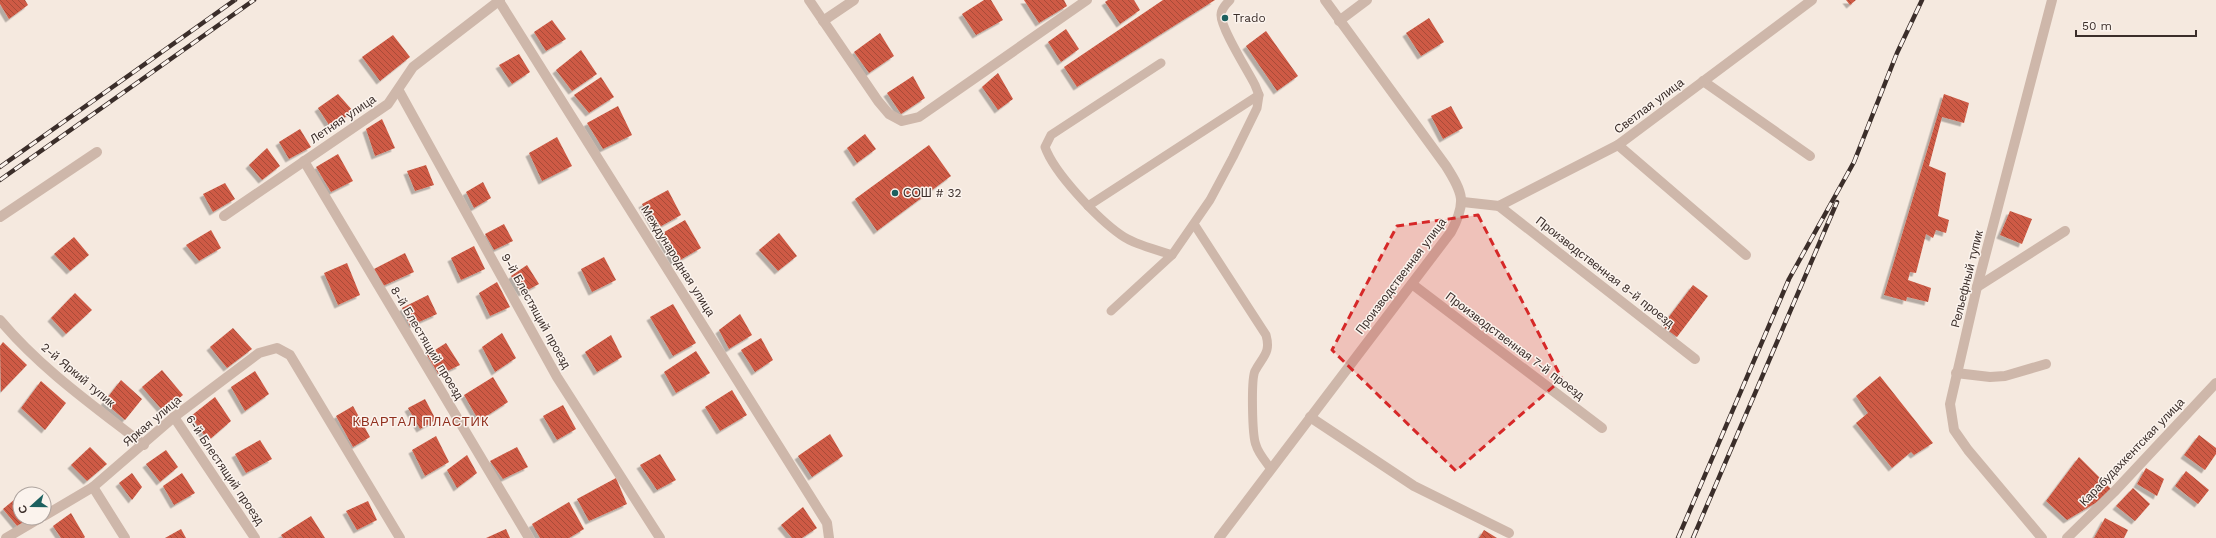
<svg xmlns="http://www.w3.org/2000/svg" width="2216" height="538" viewBox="0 0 2216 538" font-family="'Work Sans',sans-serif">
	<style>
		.building { fill: url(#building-back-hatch); filter: url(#shadow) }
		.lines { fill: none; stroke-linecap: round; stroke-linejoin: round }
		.service { stroke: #ceb7aa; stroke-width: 9 }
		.minor { stroke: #ceb7aa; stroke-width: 10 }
		.rail-casing { stroke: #3b2e2a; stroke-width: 4.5 }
		.rail { stroke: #fbf3ed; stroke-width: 3; stroke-dasharray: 9; stroke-linecap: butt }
		.marked { fill: #d62828; fill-opacity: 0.2; stroke: #d62828; stroke-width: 3; stroke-dasharray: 8 5; stroke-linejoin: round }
		.poi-dot { fill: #1c605f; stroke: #fbf3ed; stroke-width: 1.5 }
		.labels { text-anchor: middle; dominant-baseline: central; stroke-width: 3; stroke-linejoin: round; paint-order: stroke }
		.poi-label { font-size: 12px; fill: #3b2e2a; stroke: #fbf3ed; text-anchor: start }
		.street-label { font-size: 12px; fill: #3b2e2a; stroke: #fbf3ed }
		.neighbourhood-label { font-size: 13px; letter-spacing: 1px; fill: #902f1d; stroke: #fbf3ed }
	</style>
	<defs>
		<pattern id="building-back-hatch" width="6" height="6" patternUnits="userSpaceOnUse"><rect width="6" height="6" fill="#ce5a44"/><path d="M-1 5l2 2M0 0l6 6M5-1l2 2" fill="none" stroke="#a84b39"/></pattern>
		<filter id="shadow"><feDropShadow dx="-3.5" dy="3.5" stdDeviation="0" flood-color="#0004"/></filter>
	</defs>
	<rect width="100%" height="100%" fill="#f5e9df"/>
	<g class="building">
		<polygon points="0,0 25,0 28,5 9,19 0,4"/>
		<polygon points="984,0 991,0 1003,20 976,35 962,14"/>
		<polygon points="1024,0 1064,0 1067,6 1039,23"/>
		<polygon points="1108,0 1134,0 1140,10 1120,24 1105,2"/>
		<polygon points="1163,0 1215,0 1077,87 1064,67"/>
		<polygon points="1846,0 1856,0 1850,5"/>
		<polygon points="1429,18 1444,42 1421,56 1406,33"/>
		<polygon points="552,20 566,39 546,51 534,32"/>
		<polygon points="1066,29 1079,49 1061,62 1048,42"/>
		<polygon points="1266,31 1298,76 1277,91 1246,46"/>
		<polygon points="880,33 894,56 869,73 854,52"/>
		<polygon points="393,35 410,57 380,81 362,57"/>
		<polygon points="581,50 597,74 572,91 556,70"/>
		<polygon points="519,54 530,72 512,84 499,65"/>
		<polygon points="998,73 1013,99 998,110 982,87"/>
		<polygon points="913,76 925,98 901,114 887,93"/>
		<polygon points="601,77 614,97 589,113 574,95"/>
		<polygon points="338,94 353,111 331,128 318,108"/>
		<polygon points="1944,94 1969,103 1964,123 1942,117 1929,166 1946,173 1938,216 1949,220 1946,233 1936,230 1933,238 1926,234 1916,273 1910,272 1908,280 1931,288 1928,302 1907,297 1906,301 1884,295"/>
		<polygon points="618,106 632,135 603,149 587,123"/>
		<polygon points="1451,106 1463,128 1443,139 1431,116"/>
		<polygon points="382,119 395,148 375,156 366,129"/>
		<polygon points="300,129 311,147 289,159 279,142"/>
		<polygon points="865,134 876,149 857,163 847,148"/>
		<polygon points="557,137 572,166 542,181 529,153"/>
		<polygon points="929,145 951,176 877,231 855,199"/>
		<polygon points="267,148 280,166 262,180 249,165"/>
		<polygon points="338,154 353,181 331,192 316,167"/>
		<polygon points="426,165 434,185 415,191 407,171"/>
		<polygon points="483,182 491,198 474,208 466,192"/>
		<polygon points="225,183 235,199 213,212 203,194"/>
		<polygon points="668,190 681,215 656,229 642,204"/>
		<polygon points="2010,211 2032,219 2022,244 2000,235"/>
		<polygon points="685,220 701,248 675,263 659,235"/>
		<polygon points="504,224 513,241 494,250 485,234"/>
		<polygon points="211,230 221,248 199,261 186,245"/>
		<polygon points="779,233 797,256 778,271 759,250"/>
		<polygon points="74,237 89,255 70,271 54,254"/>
		<polygon points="474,246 485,269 461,280 451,258"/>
		<polygon points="405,253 414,272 383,286 374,269"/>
		<polygon points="604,257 616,280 592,292 581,269"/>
		<polygon points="347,263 360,295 338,305 324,273"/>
		<polygon points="527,265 539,284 522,293 511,276"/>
		<polygon points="497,282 510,307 490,316 479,293"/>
		<polygon points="1693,285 1708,296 1677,337 1662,326"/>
		<polygon points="75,293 92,310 66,334 51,318"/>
		<polygon points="428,295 437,314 410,326 402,308"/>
		<polygon points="673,304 696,343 673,356 650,317"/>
		<polygon points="740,314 752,335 729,349 719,330"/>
		<polygon points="233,328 252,349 227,368 210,347"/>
		<polygon points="502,333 516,358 495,372 482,347"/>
		<polygon points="611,335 622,357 597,372 585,352"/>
		<polygon points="761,338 773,360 755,372 741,350"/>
		<polygon points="3,342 27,365 1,392 0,346"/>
		<polygon points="446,343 460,365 439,375 427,355"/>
		<polygon points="696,351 710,373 676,393 664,372"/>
		<polygon points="162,370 183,395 163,411 142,387"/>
		<polygon points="255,371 269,394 245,411 231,387"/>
		<polygon points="1880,376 1933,443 1914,455 1911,452 1892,468 1856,423 1868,413 1856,396"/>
		<polygon points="493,377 508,402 479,421 464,395"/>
		<polygon points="121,380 142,399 125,420 104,402"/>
		<polygon points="41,381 66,403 45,430 21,408"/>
		<polygon points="732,390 747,415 720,431 705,407"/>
		<polygon points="215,397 231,421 208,441 191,416"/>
		<polygon points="425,399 436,420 420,429 408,408"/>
		<polygon points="563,405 576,429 557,440 543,416"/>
		<polygon points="353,406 370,437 353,447 336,416"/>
		<polygon points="830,434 843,456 812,477 798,456"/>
		<polygon points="2199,435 2216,448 2216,454 2205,470 2184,455"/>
		<polygon points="436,436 449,462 425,476 412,450"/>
		<polygon points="260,440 272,459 246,473 235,454"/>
		<polygon points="90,447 107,464 87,481 71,465"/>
		<polygon points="517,447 528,467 503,479 490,461"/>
		<polygon points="166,450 178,467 160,482 146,464"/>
		<polygon points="660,454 676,480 657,490 640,465"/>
		<polygon points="467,455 477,473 457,488 447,470"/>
		<polygon points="2079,457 2114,492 2067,520 2046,501"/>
		<polygon points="2146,468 2164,479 2157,496 2137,484"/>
		<polygon points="2186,471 2209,490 2198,504 2175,486"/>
		<polygon points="132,473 142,487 132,500 119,483"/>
		<polygon points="182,473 195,493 174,505 163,486"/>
		<polygon points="616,478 627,504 589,521 577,499"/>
		<polygon points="2133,488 2150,504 2135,521 2116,506"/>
		<polygon points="20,495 20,518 29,518 18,527 3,509"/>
		<polygon points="368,501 377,520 357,530 346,511"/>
		<polygon points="569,502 584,529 569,538 540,538 532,524"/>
		<polygon points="803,507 817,528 802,538 792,538 781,525"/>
		<polygon points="71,513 85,537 84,538 61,538 53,526"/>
		<polygon points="311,516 325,538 283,538 281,535"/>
		<polygon points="2105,518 2128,530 2124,538 2094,538"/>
		<polygon points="181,529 186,538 165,538"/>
		<polygon points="506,529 510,538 486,538"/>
		<polygon points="1484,530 1497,538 1479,538"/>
	</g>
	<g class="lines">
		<g class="service">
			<path d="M1161,63l-110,72 -6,12c9,26 53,72 76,88 14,10 34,14 51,20"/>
			<polyline points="1088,206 1259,95"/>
			<path d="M1194,224l72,111c5,18 -3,21 -11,36 -4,8 -3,65 1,74 2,8 10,17 15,24"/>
			<path d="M1111,311l61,-56 38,-55 23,-43 24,-49 2,-13 -4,-10c-7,-14 -34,-56 -34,-70 0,-6 5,-11 9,-15"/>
		</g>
		<g class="minor">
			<polyline points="809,0 878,101 889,114 902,121 919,117 1087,0"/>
			<polyline points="499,1 827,523 829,538"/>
			<polyline points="823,21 854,0"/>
			<polyline points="1339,21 1367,0"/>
			<polyline points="1703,81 1810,156"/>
			<polyline points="399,91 557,377 660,538"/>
			<polyline points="1618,145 1746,255"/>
			<polyline points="304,161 529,538"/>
			<polyline points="1463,202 1499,206 1618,145 1812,0"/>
			<polyline points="1499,206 1695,359"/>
			<polyline points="224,216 388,104 413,67 500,0"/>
			<polyline points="0,217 97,152"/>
			<polyline points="1412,284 1602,428"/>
			<polyline points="1977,287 2065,231"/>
			<path d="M0,320c41,49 94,86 144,125"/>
			<polyline points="1956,373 1990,377 2005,376 2046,364"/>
			<polyline points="174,417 255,538"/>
			<polyline points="1310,417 1414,486 1509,533"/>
			<polyline points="93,487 125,538"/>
			<polyline points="44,516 93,487 174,417 259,353 277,348 290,355 400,538"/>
			<polyline points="6,538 40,518"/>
			<path d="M1219,538l232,-306c16,-30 12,-39 -5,-66l-121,-166"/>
			<polyline points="2042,538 1968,450 1954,430 1950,404 1977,287 2052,0"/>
			<polyline points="2067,538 2114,492 2216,383"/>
		</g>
		<defs>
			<g id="rail">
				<polyline points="0,167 235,0"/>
				<polyline points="0,180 254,0"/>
				<polyline points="1678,538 1789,279 1854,162 1897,53 1922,0"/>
				<polyline points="1693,538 1837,202"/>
			</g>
		</defs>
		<use href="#rail" class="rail-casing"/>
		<use href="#rail" class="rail"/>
	</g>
	<path class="marked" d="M1478,215l84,164 -106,92 -124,-121 65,-124z"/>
	<g class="poi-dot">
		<circle cx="1225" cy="18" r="4"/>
		<circle cx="895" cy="193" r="4"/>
	</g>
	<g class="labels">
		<g class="poi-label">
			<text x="1233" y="18">Trado</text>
			<text x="903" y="193">СОШ # 32</text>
		</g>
		<g class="street-label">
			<text transform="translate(1649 106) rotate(-37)">Светлая улица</text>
			<text transform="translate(343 119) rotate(-34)">Летняя улица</text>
			<text transform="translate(678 261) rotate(58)">Международная улица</text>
			<text transform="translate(1605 272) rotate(38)">Производственная 8-й проезд</text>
			<text transform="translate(1401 276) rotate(-53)">Производственная улица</text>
			<text transform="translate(1967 279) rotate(-76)">Рельефный тупик</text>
			<text transform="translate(536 311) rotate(61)">9-й Блестящий проезд</text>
			<text transform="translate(427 343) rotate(59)">8-й Блестящий проезд</text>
			<text transform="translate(1515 346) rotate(37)">Производственная 7-й проезд</text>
			<text transform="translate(78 375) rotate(40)">2-й Яркий тупик</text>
			<text transform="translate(152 421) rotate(-40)">Яркая улица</text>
			<text transform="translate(2132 452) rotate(-46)">Карабудахкентская улица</text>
			<text transform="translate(225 470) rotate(56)">6-й Блестящий проезд</text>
		</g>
		<g class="neighbourhood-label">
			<text x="421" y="421">КВАРТАЛ ПЛАСТИК</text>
		</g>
	</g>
	<g transform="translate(32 506) rotate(249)"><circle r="19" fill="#fbf3ed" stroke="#aea49f"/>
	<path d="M0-3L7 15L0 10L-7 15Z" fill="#1c605f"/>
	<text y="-6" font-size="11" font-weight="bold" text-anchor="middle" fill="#3b2e2a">С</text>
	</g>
	<path d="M2076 30v6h120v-6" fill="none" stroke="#3b2e2a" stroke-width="2"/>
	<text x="2082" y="30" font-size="12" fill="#3b2e2a" stroke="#fbf3ed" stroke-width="3" paint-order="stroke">50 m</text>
</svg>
